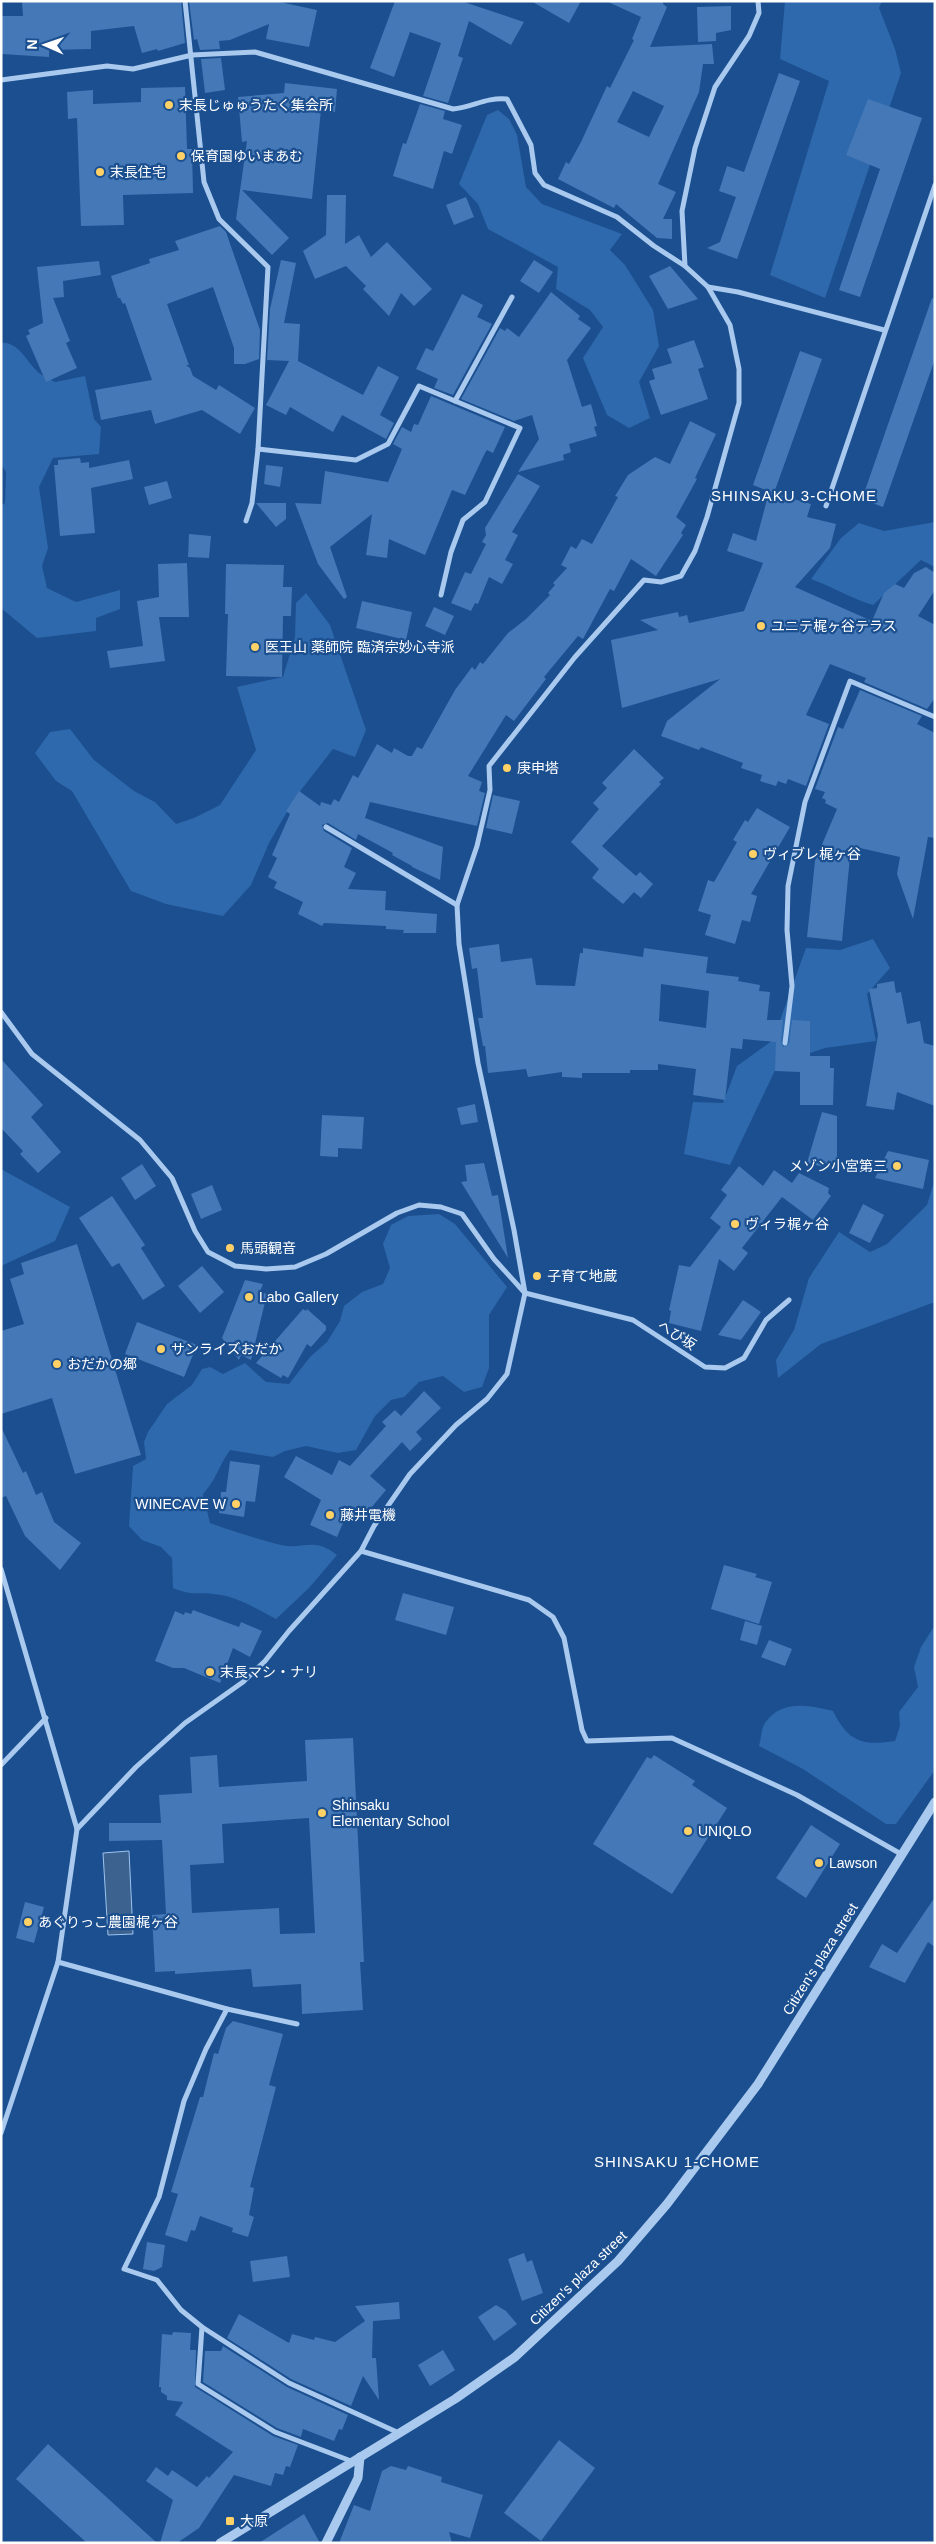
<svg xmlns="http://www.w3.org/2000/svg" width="936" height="2544" viewBox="0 0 936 2544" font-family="Helvetica,'Noto Sans JP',sans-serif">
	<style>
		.green { fill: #2e69ad }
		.water { fill: #3c6290; stroke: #9cc4f0 }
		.building { fill: #4478b7; fill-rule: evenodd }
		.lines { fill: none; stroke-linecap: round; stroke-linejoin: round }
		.minor { stroke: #a9c9ee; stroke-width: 5 }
		.tertiary { stroke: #a9c9ee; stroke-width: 9 }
		.poi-dot { fill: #ffd166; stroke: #1b4f8f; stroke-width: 2 }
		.labels { text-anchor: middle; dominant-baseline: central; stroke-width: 4.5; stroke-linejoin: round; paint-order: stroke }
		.poi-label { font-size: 14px; fill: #fff; stroke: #1b4f8f; text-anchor: start }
		.street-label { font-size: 14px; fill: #fff; stroke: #1b4f8f }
		.neighbourhood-label { font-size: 15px; letter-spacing: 1px; fill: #fff; stroke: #1b4f8f }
	</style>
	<rect width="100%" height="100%" fill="#1b4f8f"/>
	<g class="green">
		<polygon points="785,1 882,1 879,8 895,49 901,73 825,298 770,275 829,81 780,59"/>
		<polygon points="498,110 509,119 517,135 526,187 542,204 622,234 610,250 625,265 653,310 659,346 639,382 650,418 629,428 607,415 583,358 603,327 590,310 556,289 558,267 488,229 478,204 459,184 487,115"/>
		<path d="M1,343c16,-2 25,17 34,26 5,6 14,10 20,13l30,-6 9,43 7,8 -2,27 -46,4 -14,29 9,61 -6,18 5,22 29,14 44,-12v19l-24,9v13l-59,7 -36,-30v-102l4,-3 1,-31 -5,-8z"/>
		<path d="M935,522v45l-14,-7 -48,45c-21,-6 -40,-18 -62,-26l30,-41 18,-15 25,8z"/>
		<polygon points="306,593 330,625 366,730 355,757 333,749 301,790 284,817 269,843 251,885 223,916 166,904 131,891 72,791 56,781 35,753 50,732 70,729 94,760 134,791 155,802 176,824 194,818 220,805 256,750 237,687 283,677 295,637 296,603"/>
		<polygon points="873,939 890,968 867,994 876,1041 825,1048 778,1064 730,1165 684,1154 693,1102 723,1103 737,1066 773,1040 806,948 840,950"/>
		<polygon points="1,1169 70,1207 55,1241 1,1266"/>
		<polygon points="935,1179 935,1302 821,1344 778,1378 776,1360 794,1330 809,1278 839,1232 870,1252 887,1244 927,1205"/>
		<path d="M439,1214l16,10 52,63 -18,28v53l-7,19 -18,5 -21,-16 -24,6 -15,15 -13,3 -16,16 -19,34 -18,3 -32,-7 -21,5 -12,6 -43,-7c-12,17 -13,29 -27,44l7,29c23,8 47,16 71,22 21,5 33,-9 56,10l-28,33 -33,31c-19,-10 -40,-23 -62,-25 -18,-2 -22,2 -41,-6l-1,-30 -11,-11 -19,-7 -13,-14 4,-60 13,-7 -2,-17 4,-10 19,-28 25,-19 10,-16 8,-2 13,7 22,-11 21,19 23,2 21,-27 17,-15 13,-21 4,-15 18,-14 21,-8 7,-16 -7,-24 8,-19 17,-9z"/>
		<path d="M935,1625v145l-39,54h-10l-83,-55 -44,-23c2,-6 2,-17 6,-23 16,-24 45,-18 68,-12 15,31 30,35 62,30l5,-15 -1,-14 19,-25 -4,-20 7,-20z"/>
	</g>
	<polygon class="water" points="129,1851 133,1934 108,1935 103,1853"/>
	<g class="building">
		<polygon points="22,1 181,1 185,43 158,51 157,49 142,53 134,26 91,31 91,49 49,50 49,57 2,54 2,16 23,16"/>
		<polygon points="189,1 275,1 317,10 309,47 266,39 269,24 230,40 219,41 220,49 200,50 197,39 194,40"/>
		<polygon points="395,1 461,1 524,22 511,45 469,21 458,56 463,58 448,103 423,96 441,43 410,32 394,77 370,68"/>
		<polygon points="531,1 581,1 569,23"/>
		<path d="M606,1h57v3l4,3 -17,40 62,-3 2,20h-11l-4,28 -41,92 18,8 -13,27h9v20l-15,-1 -41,-34 -2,4 -56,-29 8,-17 3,2 12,-22 26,-56 3,2 24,-48 -2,-1 9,-22zM633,91l31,15 -15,31 -32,-15z"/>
		<polygon points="731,6 731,30 716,33 716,41 698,42 697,7"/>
		<polygon points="221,58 225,90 205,93 201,59"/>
		<polygon points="779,73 800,81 737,259 707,248 720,242 736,197 719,191 727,166 744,172"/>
		<polygon points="285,83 337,89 335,112 321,110 312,199 242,190 289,238 272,255 236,219 247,141 242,142 238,97 284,93"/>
		<polygon points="185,87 187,149 192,149 193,193 123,195 124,225 81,226 77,118 68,119 67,92 93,90 93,104 141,102 141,88"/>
		<polygon points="868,99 922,118 860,297 839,290 880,169 846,155"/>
		<polygon points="420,104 445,111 443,119 462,125 452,154 444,151 433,189 393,176 403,143 406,144"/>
		<polygon points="327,195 346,195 345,244 359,235 371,257 387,242 432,289 414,306 401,293 389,316 363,289 366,286 346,266 315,279 303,251 326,235"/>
		<polygon points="466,197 474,217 454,225 446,205"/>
		<polygon points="220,226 226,232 260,330 259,359 245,364 234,364 234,348 213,287 167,304 189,365 186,365 190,368 193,376 216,390 219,385 255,408 240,434 202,410 155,424 151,410 101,420 95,390 152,380 125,303 123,304 120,298 118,298 111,276 150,263 149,259 179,250 175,241"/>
		<polygon points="281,260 296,263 284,323 300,324 298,361 363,395 378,366 399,377 380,415 394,423 386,439 342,415 333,432 290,407 286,415 266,405 289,361 267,360 270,309"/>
		<polygon points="534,260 553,272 539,293 520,281"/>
		<polygon points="99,261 101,275 63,281 64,297 53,298 70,341 66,343 77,368 46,382 26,336 30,334 28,330 43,323 37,267"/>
		<polygon points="670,266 698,299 668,309 649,276"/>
		<polygon points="551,292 580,316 578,319 591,328 567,360 582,407 591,404 597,426 594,427 597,436 569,444 571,452 563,455 564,460 518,472 539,439 532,415 514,421 461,399 500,328 505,331 507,328 519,337"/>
		<polygon points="462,294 483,305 477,317 492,324 453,395 434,388 438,379 416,369 426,348 433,351"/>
		<polygon points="932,298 935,299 935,359 883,507 862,499"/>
		<polygon points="694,340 704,367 698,369 708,399 661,415 649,381 655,379 652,369 672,363 667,349"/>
		<polygon points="800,351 822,359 774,493 753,485"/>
		<polygon points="431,396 505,427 493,453 487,450 485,453 465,495 452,490 425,555 389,539 387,558 366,555 372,514 330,547 347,597 344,599 318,564 295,503 321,504 325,471 388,482 402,449 393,444 402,427 411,432 414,424 418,425"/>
		<polygon points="690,421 716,434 695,478 697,479 676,517 686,525 681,533 683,535 656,576 631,559 614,591 610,589 583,639 578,636 544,677 546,679 514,721 506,715 468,776 482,782 479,791 485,793 477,826 370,802 365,818 443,847 440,880 412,867 412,866 392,855 393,853 358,834 356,840 328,823 322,825 324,831 352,848 344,867 356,873 348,889 386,891 385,910 437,914 436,933 403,933 404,930 386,929 386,926 324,923 322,926 298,914 303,902 274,888 277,882 268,877 277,858 272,855 290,814 286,811 299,791 320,806 321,802 331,805 334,799 339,802 353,775 358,778 377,744 392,753 394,748 408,756 412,756 417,747 422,749 455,690 472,667 475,670 480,662 483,664 508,633 526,619 550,595 548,593 555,585 553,583 567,568 561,565 571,546 576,549 582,539 592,544 618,497 615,496 628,475 655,457 670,464"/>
		<polygon points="80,458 81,463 89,462 89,468 129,460 133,479 91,488 95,533 60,536 54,465 58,465 58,460"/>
		<polygon points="266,465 283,467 280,487 264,484"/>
		<polygon points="518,474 540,486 512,532 518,535 505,560 513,564 502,584 489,577 478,604 475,603 471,611 451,603 465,572 471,574 486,544 482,542 486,535 485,528"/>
		<polygon points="167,481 172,498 149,505 144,487"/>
		<polygon points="769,492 811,504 807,517 836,524 830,548 795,587 872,621 884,593 895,584 904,588 914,573 926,567 935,573 935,590 918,616 935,625 935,698 927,709 864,682 866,678 830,664 806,715 829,724 806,786 788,779 786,784 778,781 776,786 760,781 762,775 741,768 743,763 701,747 699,750 661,736 667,721 720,679 622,708 611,640 658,630 640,620 678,612 679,617 687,615 689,623 744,611 763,563 727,551 733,533 756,541"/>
		<polygon points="256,503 286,503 286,519 276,527"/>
		<polygon points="189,534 211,536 209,558 188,557"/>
		<polygon points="187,563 189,617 159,617 165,661 110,668 107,651 143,646 137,601 159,597 158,564"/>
		<polygon points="226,564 284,565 283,587 292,587 291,616 283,616 282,677 226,676 228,614 225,614"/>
		<polygon points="362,601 412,612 406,640 356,628"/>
		<polygon points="434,607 454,616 445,635 425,626"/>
		<polygon points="860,690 922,716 917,724 935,733 935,838 928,837 913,919 897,874 900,857 851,846 842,941 807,937 815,861 837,809 825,803 826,800 822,798 825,792 815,789 838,727 843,729"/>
		<polygon points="634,749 664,778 659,782 661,784 602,846 636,876 640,872 653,884 641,898 634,892 623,904 592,878 599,869 571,842 599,809 593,803 607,788 602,783"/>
		<polygon points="493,795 520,801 512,834 486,828"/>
		<polygon points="757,808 790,827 751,894 757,896 750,922 742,920 735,944 705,935 711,915 698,911 708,880 714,882 737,842 733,840 745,820 748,822"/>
		<path d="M499,944l2,18 31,-4 4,27 39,1 5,-33h3v-5l60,9 1,-9 64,9 -2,16 33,4 -1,4 22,4 -1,6 11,1 -3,28h16l-2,22 2,5 6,-3 3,-24 18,1v35h20v12h4l-1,37h-33v-33l-25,-1 1,-29 -33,-3 -1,10 -11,-1 -6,52 -32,-5 3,-26 -38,-5v6h-28v3h-48v5l-20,-1v-5l-34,5 -2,-8 -38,4 -3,-27h-2l-5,-28h5l-6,-50 -5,1 -3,-21zM661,984l48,7 -3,37 -47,-7z"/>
		<polygon points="894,981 896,993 901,992 907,1024 920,1021 924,1043 935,1046 935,1106 897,1092 894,1110 866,1106 878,1035 869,989 877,988 877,984"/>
		<polygon points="1,1059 43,1105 31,1117 61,1152 38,1173 20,1154 23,1151 1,1128"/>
		<polygon points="475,1104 478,1122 461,1125 457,1108"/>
		<polygon points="822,1112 837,1116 837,1170 807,1163"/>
		<polygon points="322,1115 364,1117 362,1149 338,1148 338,1157 320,1156"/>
		<polygon points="888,1151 929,1160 923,1189 875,1178"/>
		<polygon points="484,1163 492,1196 498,1195 508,1258 461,1182 467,1181 465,1165"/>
		<polygon points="142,1164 156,1186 135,1200 121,1178"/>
		<polygon points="739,1166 763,1186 774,1170 792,1183 799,1173 829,1188 828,1193 831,1196 813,1220 782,1197 742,1248 748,1253 734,1271 719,1259 701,1331 669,1323 671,1311 669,1310 679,1265 690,1267 721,1227 710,1218 727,1195 721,1190"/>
		<polygon points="212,1185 222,1210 201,1219 191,1194"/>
		<polygon points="112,1196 145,1245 141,1248 165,1286 143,1300 119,1263 112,1267 79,1218"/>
		<polygon points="863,1204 884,1215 870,1243 849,1233"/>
		<polygon points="77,1244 141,1455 75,1474 52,1398 1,1414 1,1331 24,1324 10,1279 24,1274 21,1263"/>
		<polygon points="202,1266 224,1292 200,1313 178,1286"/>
		<polygon points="245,1280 263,1284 260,1292 267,1294 251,1360 241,1355 239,1360 222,1338"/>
		<polygon points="743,1300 761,1312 741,1340 718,1335"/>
		<polygon points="303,1309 306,1311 307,1309 326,1326 326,1330 311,1347 307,1344 288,1378 283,1375 281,1378 256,1363"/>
		<polygon points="137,1322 197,1345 184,1377 125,1354"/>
		<polygon points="424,1391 441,1408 416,1432 422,1439 410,1451 402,1442 370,1476 386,1490 361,1520 347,1514 337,1537 310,1525 321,1500 284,1477 296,1456 332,1475 339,1460 350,1466 386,1426 382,1422 395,1410 401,1416"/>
		<polygon points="1,1427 23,1473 26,1471 36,1495 42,1492 54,1522 81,1543 60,1570 25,1536 6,1496 1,1498"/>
		<polygon points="230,1461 260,1465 255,1502 246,1501 244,1517 219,1513 221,1492 226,1492"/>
		<polygon points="724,1565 757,1574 755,1577 772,1582 759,1624 711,1609"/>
		<polygon points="403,1593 454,1607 446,1635 395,1620"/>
		<polygon points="193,1610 239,1627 241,1622 262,1631 250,1657 233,1648 220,1683 184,1668 173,1668 155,1661 175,1611 184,1615 185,1612 191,1614"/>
		<polygon points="745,1621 762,1626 757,1645 740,1640"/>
		<polygon points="769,1640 792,1649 785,1666 761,1657"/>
		<path d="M353,1738l11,224h-4l3,48 -61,4 -1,-30 -48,3 -2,-18 -76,5v-3l-20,1 -3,-57 14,-1 -4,-74 -53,1v-18h52l-2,-28 33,-2 -2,-36 27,-2 2,32 88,-6 -2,-41zM309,1818l6,115 -35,1 -1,-26 -87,5 -2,-48 34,-2 -2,-39z"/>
		<polygon points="654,1755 695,1781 692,1785 727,1808 672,1894 593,1844 647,1757 651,1759"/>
		<polygon points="811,1825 840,1844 806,1898 776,1878"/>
		<polygon points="935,1897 935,1947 928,1942 905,1983 869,1967 882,1944 897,1953"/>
		<polygon points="25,1902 44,1907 34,1943 16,1938"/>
		<polygon points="233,2021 283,2034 269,2085 276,2087 250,2187 254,2188 249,2215 254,2217 248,2237 232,2232 233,2228 200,2216 195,2231 191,2230 187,2242 165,2235 178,2194 171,2192 200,2097 203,2097 214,2053 218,2054 226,2028"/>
		<polygon points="147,2242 165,2245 162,2267 154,2271 143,2269"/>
		<polygon points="524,2253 527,2262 532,2260 543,2293 522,2301 508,2259"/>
		<polygon points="287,2256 290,2277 253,2282 250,2261"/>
		<polygon points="399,2302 400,2319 373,2321 372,2358 376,2358 379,2400 363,2376 351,2406 291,2379 227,2338 239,2314 289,2343 292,2334 314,2340 315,2337 335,2342 365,2321 355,2306"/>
		<polygon points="496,2305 506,2311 517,2324 494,2341 478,2317"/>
		<polygon points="173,2332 191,2333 190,2350 196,2350 195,2387 273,2436 298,2445 290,2467 286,2466 283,2475 275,2473 271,2486 234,2475 199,2528 177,2543 160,2543 173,2500 146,2481 156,2467 168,2476 172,2470 197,2487 207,2476 209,2478 233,2452 175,2415 183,2402 167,2400 167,2396 161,2392 161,2387 159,2387 162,2334 172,2335"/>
		<polygon points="223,2346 287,2387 348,2415 342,2430 339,2429 334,2441 303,2429 301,2437 277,2428 203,2382 205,2351 221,2351"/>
		<polygon points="443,2350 455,2370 430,2386 418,2365"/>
		<polygon points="559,2440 595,2468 541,2541 504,2513"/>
		<polygon points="48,2444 157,2543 87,2543 16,2479"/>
		<polygon points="391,2466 406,2470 408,2466 442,2477 441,2482 483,2495 470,2538 449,2532 452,2543 339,2543 354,2505 370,2511 382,2471"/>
		<polygon points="304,2514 320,2543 259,2543"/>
	</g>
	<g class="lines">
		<g class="minor">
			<polyline points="185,1 204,182 219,219 268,267 258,449 252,503 246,521"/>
			<path d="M1,80l106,-14 26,3 59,-14 63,-3 198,57c20,-2 33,-12 54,-10l24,46 4,28 9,12 73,32 37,29 31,20"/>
			<polyline points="708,287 738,292 884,330"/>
			<polyline points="455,401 512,297"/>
			<polyline points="258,449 356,460 388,444 419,386 520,428 485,502 463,520 451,552 441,595"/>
			<polyline points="826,506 935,185"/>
			<polyline points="326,827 457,905"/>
			<polyline points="1,1012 32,1054 140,1140 172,1178 195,1231 208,1252 235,1266 266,1269 295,1267 326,1254 397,1213 419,1205 441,1207 462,1214 494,1259 524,1292"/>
			<polyline points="785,1043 792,986 787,930 788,886 805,802 850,681 935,717"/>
			<polyline points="525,1293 633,1320 705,1367 725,1368 744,1358 766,1320 789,1300"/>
			<polyline points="361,1551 529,1600 553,1617 564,1638 582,1730 587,1741 672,1738 797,1795 901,1854"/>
			<polyline points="1,1569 77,1829 58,1962 1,2133"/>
			<polyline points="1,1765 46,1718"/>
			<polyline points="77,1829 136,1767 185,1723 243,1682 265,1661 289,1631 361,1551 374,1526 410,1474 456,1425 487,1399 507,1374 525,1293 514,1230 478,1063 459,944 457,905 477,846 490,790 489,766 575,657 644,580 661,582 681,576 695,551 707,517 739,403 739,369 730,325 708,287 685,266 682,211 695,148 715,87 749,36 759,13 758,1"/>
			<polyline points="58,1962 227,2009 297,2024"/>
			<polyline points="227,2009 206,2049 184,2101 159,2197 124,2269 157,2280 181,2310 202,2327 289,2383 399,2433"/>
			<polyline points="202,2327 198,2384 275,2432 351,2461"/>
		</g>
		<g class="tertiary">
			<polyline points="220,2543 455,2399 515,2357 618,2261 667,2204 758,2084 935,1802"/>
			<polyline points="326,2543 358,2478 360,2457"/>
		</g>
	</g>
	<g class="poi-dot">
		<circle cx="169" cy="105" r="5"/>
		<circle cx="181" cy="156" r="5"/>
		<circle cx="100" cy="172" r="5"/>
		<circle cx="761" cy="626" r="5"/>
		<circle cx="255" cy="647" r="5"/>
		<circle cx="507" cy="768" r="5"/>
		<circle cx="753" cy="854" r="5"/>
		<circle cx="897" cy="1166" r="5"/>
		<circle cx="735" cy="1224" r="5"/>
		<circle cx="230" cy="1248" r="5"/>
		<circle cx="537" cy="1276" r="5"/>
		<circle cx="249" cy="1297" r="5"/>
		<circle cx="161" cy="1349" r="5"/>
		<circle cx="57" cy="1364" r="5"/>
		<circle cx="236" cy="1504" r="5"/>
		<circle cx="330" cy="1515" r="5"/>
		<circle cx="210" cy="1672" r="5"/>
		<circle cx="322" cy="1813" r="5"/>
		<circle cx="688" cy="1831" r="5"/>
		<circle cx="819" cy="1863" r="5"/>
		<circle cx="28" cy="1922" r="5"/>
		<rect x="225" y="2516" width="10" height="10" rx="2.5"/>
	</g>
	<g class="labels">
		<g class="poi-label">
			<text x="179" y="105">末長じゅゅうたく集会所</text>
			<text x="191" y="156">保育園ゆいまあむ</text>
			<text x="110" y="172">末長住宅</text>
			<text x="771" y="626">ユニテ梶ヶ谷テラス</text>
			<text x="265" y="647">医王山 薬師院 臨済宗妙心寺派</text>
			<text x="517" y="768">庚申塔</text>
			<text x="763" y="854">ヴィブレ梶ヶ谷</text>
			<text x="887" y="1166" text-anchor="end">メゾン小宮第三</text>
			<text x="745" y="1224">ヴィラ梶ヶ谷</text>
			<text x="240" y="1248">馬頭観音</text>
			<text x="547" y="1276">子育て地蔵</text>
			<text x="259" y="1297">Labo Gallery</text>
			<text x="171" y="1349">サンライズおだか</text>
			<text x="67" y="1364">おだかの郷</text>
			<text x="226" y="1504" text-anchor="end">WINECAVE W</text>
			<text x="340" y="1515">藤井電機</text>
			<text x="220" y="1672">末長マシ・ナリ</text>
			<text x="332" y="1805">Shinsaku<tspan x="332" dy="16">Elementary School</tspan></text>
			<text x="698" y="1831">UNIQLO</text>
			<text x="829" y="1863">Lawson</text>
			<text x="38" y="1922">あぐりっこ農園梶ヶ谷</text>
			<text x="240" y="2521">大原</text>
		</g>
		<g class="street-label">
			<text transform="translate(677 1335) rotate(32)">へび坂</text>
			<text transform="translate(820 1959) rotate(-58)">Citizen's plaza street</text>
			<text transform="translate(578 2278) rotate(-44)">Citizen's plaza street</text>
		</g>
		<g class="neighbourhood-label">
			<text x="794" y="495">SHINSAKU 3-CHOME</text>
			<text x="677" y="2161">SHINSAKU 1-CHOME</text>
		</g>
	</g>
	<rect width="936" height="2544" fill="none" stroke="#ffffff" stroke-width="5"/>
	<g transform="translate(45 45) rotate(272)" stroke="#1b4f8f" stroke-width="4" paint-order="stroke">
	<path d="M0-4L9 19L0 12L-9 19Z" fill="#ffffff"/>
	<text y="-8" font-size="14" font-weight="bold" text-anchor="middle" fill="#ffffff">N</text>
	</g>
</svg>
